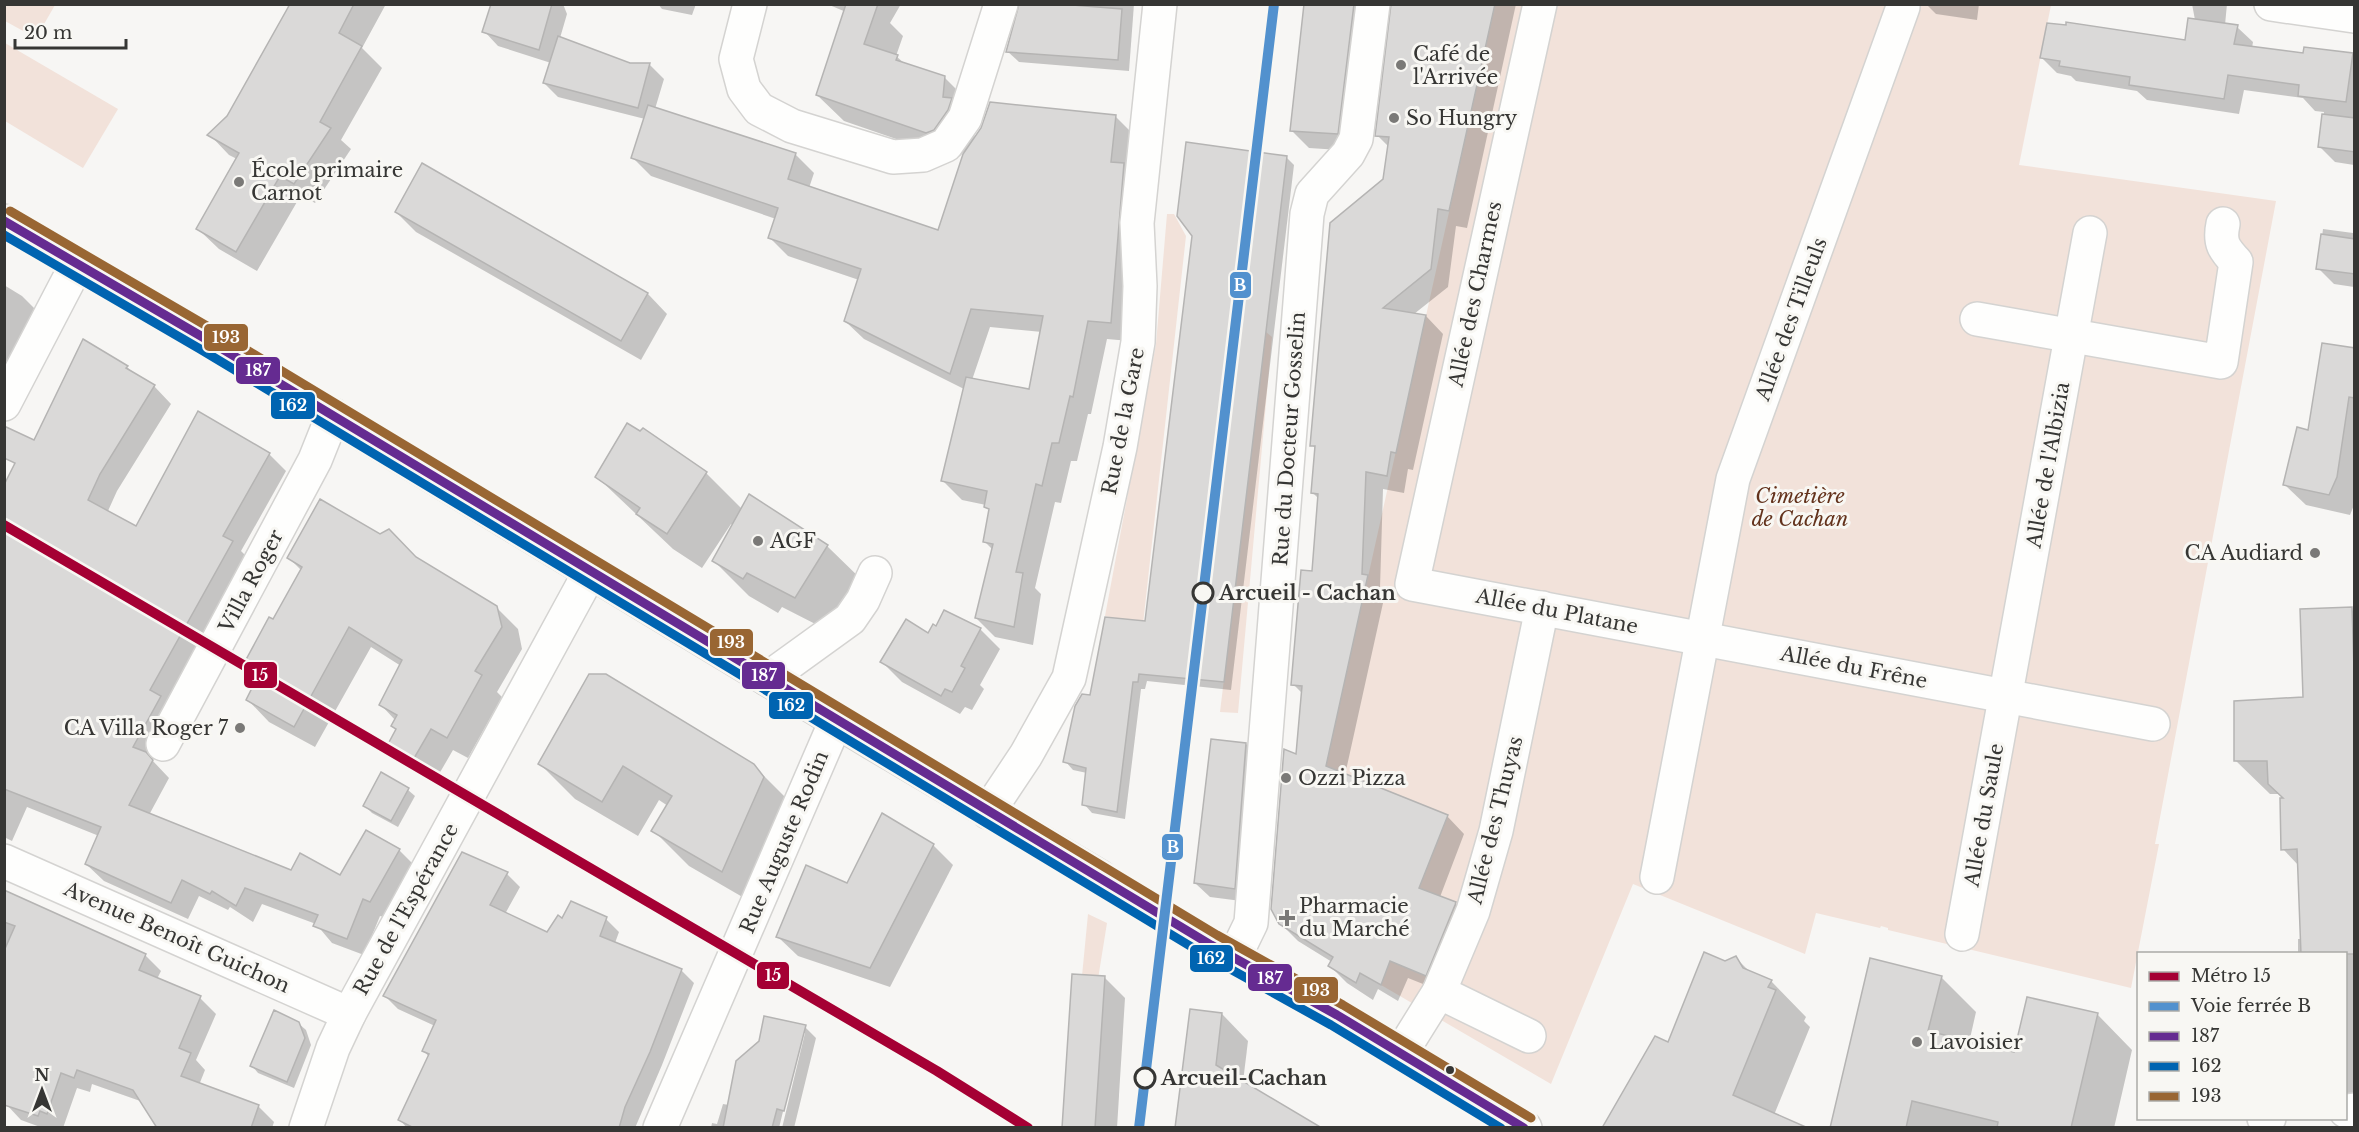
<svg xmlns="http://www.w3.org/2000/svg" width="2359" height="1132" viewBox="0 0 2359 1132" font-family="'Libre Baskerville',serif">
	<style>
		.green { fill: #f2e2da }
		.shadow { fill: #0003; fill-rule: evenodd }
		.building { fill: #dad9d8; stroke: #b5b4b3; stroke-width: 1.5 }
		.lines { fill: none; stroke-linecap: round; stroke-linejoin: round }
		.minor-tunnel { stroke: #d0d0ce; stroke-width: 33; stroke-dasharray: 33 16; stroke-linecap: butt }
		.minor-casing { stroke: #d4d3d1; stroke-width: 36 }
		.minor { stroke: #fefefd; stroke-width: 33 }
		.bus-1-casing { stroke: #f8f7f3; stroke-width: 14 }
		.bus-2-casing { stroke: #f8f7f3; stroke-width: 14 }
		.bus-3-casing { stroke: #f8f7f3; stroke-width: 14 }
		.bus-1 { stroke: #652b91; stroke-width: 9 }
		.bus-2 { stroke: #0064b1; stroke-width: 9 }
		.bus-3 { stroke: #963; stroke-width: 9 }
		.rail-1-casing { stroke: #f8f7f3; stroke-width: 15 }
		.rail-1 { stroke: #5291ce; stroke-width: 10 }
		.metro-1-casing { stroke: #f8f7f3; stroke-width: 15 }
		.metro-1 { stroke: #a50034; stroke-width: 10 }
		.poi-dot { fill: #7a7977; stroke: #f8f7f3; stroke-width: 2 }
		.stop-dot { fill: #f8f7f3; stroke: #363634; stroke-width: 3 }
		.bus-dot { fill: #363634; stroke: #f8f7f3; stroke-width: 2 }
		.labels { text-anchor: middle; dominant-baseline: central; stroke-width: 6; stroke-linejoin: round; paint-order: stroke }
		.poi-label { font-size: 20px; fill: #363634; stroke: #f8f7f3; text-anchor: start }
		.street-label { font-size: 20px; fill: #363634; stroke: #f8f7f3 }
		.park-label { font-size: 20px; font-style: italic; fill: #63321c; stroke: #f8f7f3 }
		.stop-label { font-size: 20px; font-weight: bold; fill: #363634; stroke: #f8f7f3; text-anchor: start }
		.line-badge { stroke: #f8f7f3; stroke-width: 2 }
		.badge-label { font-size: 16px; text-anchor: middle; font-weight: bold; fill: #fff }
	</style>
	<rect width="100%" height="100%" fill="#f7f6f4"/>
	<g class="green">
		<polygon points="5,4 55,4 55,5 36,38 5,21"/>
		<polygon points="1495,5 2051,5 2019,165 2276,201 2155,844 2159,844 2131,988 1888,930 1888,928 1881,926 1880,928 1816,913 1805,954 1633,884 1551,1084 1381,985 1447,815 1326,766"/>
		<polygon points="5,43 118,109 83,168 5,121"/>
		<polygon points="1167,214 1174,214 1186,236 1143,624 1105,616 1156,344"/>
		<polygon points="1266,332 1272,337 1238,713 1220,712"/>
		<polygon points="1088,914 1107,923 1098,979 1082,976"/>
	</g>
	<g class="shadow">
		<polygon points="286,4 386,4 362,48 382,68 341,140 351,149 315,203 301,195 257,271 219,249 198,229 237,159 229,155 210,135 228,117 289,8"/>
		<path d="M493,4h70l4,10 -7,24 70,26 20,1 14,14 -9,30 140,45 19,19 -5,15 130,43 27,-81 -6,6 -6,3 -110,-38 -27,-26 29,-83 -19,-8h74l-11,19 13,13 -7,20 9,8 39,13 27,27 6,22 -4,15 142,-25 19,19 -5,206 -22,-2 -16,75h-3l-11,47h-6l-10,42 -6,-1 -20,86 6,6 -8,51 -38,-8 -19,-19 17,-68 -8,-8 5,-31 -4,-6 -24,-5 -19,-19 21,-92 -100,-50 -19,-18 14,-41 -71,-24 -19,-19 7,-18 -125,-43 -19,-19 13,-38 -87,-22 -14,-14 7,-20 -53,-17 -14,-15zM990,327l52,5 -12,59 -58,-11z"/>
		<polygon points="658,4 696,4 692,15 662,9"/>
		<polygon points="1021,4 1134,4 1129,71 1019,62 1007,51"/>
		<polygon points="1306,4 1383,4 1355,151 1309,148 1291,130"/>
		<polygon points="1393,4 1516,4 1467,228 1456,226 1448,287 1414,314 1426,316 1443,334 1413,470 1408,469 1404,493 1383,489 1380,588 1385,594 1345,775 1447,816 1464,834 1440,897 1455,903 1473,921 1443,992 1408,978 1398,1001 1378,989 1373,1000 1347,983 1330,966 1332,962 1298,941 1280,923 1303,694 1293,684 1313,572 1319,499 1312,492 1316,449 1312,445 1384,179 1389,147 1377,135"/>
		<polygon points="1926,4 1979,4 1977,20 1936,14"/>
		<polygon points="2192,4 2227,4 2225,25 2237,27 2253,42 2252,48 2305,55 2306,48 2354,55 2354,165 2335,162 2319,146 2324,112 2315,111 2303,98 2244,90 2239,114 2147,100 2137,91 2076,81 2071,76 2057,73 2042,58 2186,42 2195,20"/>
		<polygon points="1286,157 1294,165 1231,690 1147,681 1145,689 1141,689 1125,819 1092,813 1084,804 1087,773 1073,770 1065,761 1091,696 1146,623 1194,236"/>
		<polygon points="423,165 648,294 667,314 641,360 416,232 396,212"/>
		<polygon points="2354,224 2354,287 2334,284 2318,268 2323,229 2353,233"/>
		<polygon points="4,285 22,296 36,310 4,393"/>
		<polygon points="2354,350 2354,505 2350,515 2306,505 2285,485 2309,432"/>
		<polygon points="127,367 134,374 154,386 171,404 117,491 108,511 136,528 269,454 286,471 241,551 249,559 177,715 152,760 169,778 149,815 292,872 341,877 399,850 416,867 387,918 380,916 364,955 332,943 316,924 262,904 253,922 230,907 228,910 199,896 188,919 104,881 86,864 99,836 27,807 12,841 4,837 4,725 16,466 10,459 34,442"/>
		<polygon points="643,430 706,473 742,509 827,546 863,581 831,632 782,607 778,613 749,596 714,561 733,525 731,524 702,568 673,549 597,477"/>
		<polygon points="289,558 416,558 496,607 518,629 522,649 497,692 502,697 468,758 453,750 435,781 410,767 389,746 397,731 393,726 396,721 381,705 401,666 371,647 315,747 269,722 248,700 257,680 244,666 273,621 301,570"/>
		<polygon points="2351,609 2354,612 2354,1104 2346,1106 2346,954 2298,954 2298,939 2302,939 2299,866 2283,849 2285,799 2281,794 2270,794 2235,760 2305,699"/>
		<polygon points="944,612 980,629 1000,649 980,685 984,689 972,710 965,707 960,714 902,682 882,662 929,635 936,628"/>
		<polygon points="1246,744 1260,758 1249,902 1210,897 1195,883"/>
		<polygon points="540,764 753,765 789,801 758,906 689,866 653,830 668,806 659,800 638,836 575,799"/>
		<polygon points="381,774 408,790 415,796 398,827 372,813 365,806"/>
		<polygon points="933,845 953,865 890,987 798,956 778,937 847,885"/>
		<polygon points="463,854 507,874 520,887 505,914 547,934 563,920 606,919 619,932 615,943 681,970 694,983 662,1065 635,1128 407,1128 400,1120 429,1057 424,1051 435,1026 398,1009 385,996"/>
		<polygon points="4,910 145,955 161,971 157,979 200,998 216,1014 196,1060 205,1070 199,1085 258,1106 274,1122 272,1128 159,1128 143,1102 92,1084 90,1092 77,1088 63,1128 43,1128 21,1120 6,1104"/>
		<polygon points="1736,958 1751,973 1771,981 1806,1017 1804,1021 1810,1027 1774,1115 1615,1128 1669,1044 1725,962"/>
		<polygon points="1941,977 1976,1012 1969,1043 2015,1054 2097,1014 2132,1050 2114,1128 1832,1128"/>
		<polygon points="1105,978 1125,998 1117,1128 1063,1128"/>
		<polygon points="1222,1014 1248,1041 1243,1082 1177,1128"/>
		<polygon points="298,1023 306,1030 311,1045 294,1088 258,1073 252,1066"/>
		<polygon points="805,1027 816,1038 794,1128 782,1128 805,1033 802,1033 779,1128 711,1128 712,1123 717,1124 723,1104 729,1105"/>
	</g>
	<g class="building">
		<polygon points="290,4 354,4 339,33 362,46 320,122 331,128 294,184 280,176 236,252 196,229 239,153 207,135 227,116"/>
		<polygon points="491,4 552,4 539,50 482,32"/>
		<polygon points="846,4 878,4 864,44 898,55 896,60 945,76 943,97 952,98 948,110 934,130 926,133 816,95"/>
		<polygon points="1019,4 1060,4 1122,9 1118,60 1006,52"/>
		<polygon points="1304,4 1354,4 1338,134 1290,131"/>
		<polygon points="1391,4 1495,4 1449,211 1438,209 1431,269 1383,308 1426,315 1396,453 1391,452 1387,476 1366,472 1362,574 1368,575 1326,766 1448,815 1419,888 1456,902 1455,905 1426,976 1390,961 1381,985 1360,973 1356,983 1328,966 1333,957 1279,924 1271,909 1284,749 1296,754 1302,686 1291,685 1301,570 1312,571 1318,494 1311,493 1315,446 1310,446 1330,223 1383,179 1389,137 1375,136"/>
		<polygon points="2188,18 2238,25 2234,44 2303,53 2304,47 2353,53 2346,102 2298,96 2299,85 2228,75 2224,99 2129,85 2130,77 2059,66 2060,61 2040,58 2047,23 2066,25 2066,22 2185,40"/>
		<polygon points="558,36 630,63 650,63 638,108 543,83"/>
		<polygon points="990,102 1116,115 1111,162 1124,163 1111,323 1088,321 1073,397 1070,396 1059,443 1052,443 1042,486 1036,484 1016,572 1023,573 1014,627 975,618 993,544 983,542 989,509 984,507 987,491 941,481 966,377 1029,389 1043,316 971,309 950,374 844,321 861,269 768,238 778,208 631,158 648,105 796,153 788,179 938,230 963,154 981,128"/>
		<polygon points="2322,114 2355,118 2355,152 2318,147"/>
		<polygon points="1186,142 1287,156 1224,682 1139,674 1138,682 1133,682 1117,812 1082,805 1086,768 1063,762 1075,706 1082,694 1090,695 1105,617 1145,621 1192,236 1177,216"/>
		<polygon points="422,163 648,293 621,341 395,212"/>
		<polygon points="2321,234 2355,239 2355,274 2316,269"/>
		<polygon points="83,339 128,366 126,368 155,385 100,474 88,500 136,526 198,411 270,453 223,536 233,541 150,690 161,696 133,747 146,752 153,760 129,805 291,870 300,853 340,875 366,830 400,849 370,902 363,899 347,939 313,926 318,915 245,888 236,906 212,891 210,894 182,880 171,903 85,864 101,827 4,789 4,485 15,463 4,458 4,426 34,440"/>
		<polygon points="2322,343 2355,348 2355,398 2349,397 2337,477 2329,495 2283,485 2297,427 2308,430"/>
		<polygon points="627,423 640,431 643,428 707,472 667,534 636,514 640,508 595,477"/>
		<polygon points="749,494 828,545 795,598 747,573 743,579 712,561"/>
		<polygon points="320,499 380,534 389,529 416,557 497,606 502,627 475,671 482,675 447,738 431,729 413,760 387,746 396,729 391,726 397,715 379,705 402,660 349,627 294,727 246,700 258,676 242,667 269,617 273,619 302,567 287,558"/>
		<polygon points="2352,607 2355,700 2355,954 2301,954 2297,849 2281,850 2280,798 2283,798 2268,784 2267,761 2234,761 2234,701 2303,697 2300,609"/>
		<polygon points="944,610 981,628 961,666 965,668 952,692 945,689 941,696 880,662 906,619 928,633 933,624 936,626"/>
		<polygon points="589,674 606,674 754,764 764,777 722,872 651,831 672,796 623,766 602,802 538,764"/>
		<polygon points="1211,739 1246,743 1235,889 1194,883"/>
		<polygon points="381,772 409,788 391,821 363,806"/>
		<polygon points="882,813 934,844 870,968 776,937 806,865 847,883"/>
		<polygon points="462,852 508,872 490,905 547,932 558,915 562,918 571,901 607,917 600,936 682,969 650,1052 625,1107 619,1128 414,1128 398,1120 429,1054 422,1051 436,1020 383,996"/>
		<polygon points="4,890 146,954 139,970 201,996 179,1048 191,1053 181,1076 259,1105 251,1128 157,1128 133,1090 77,1070 74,1078 61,1073 47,1114 40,1111 38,1116 4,1105 4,951 15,926 4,922"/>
		<polygon points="1704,952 1725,961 1736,956 1743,968 1772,980 1768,987 1776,990 1733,1095 1808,1128 1602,1128 1655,1036 1668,1042"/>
		<polygon points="1870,958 1942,976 1928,1031 2014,1052 2027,997 2098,1013 2071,1128 1997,1128 1998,1122 1912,1101 1906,1128 1830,1128"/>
		<polygon points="1072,974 1105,976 1095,1128 1062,1128"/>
		<polygon points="1190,1009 1222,1013 1216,1065 1322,1128 1175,1128"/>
		<polygon points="274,1010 299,1022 305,1038 287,1082 250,1066"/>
		<polygon points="764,1016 806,1025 784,1111 777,1109 772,1128 723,1128 736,1061 759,1041"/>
	</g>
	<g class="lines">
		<polyline class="minor-tunnel" points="1100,877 1211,945"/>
		<defs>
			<g id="minor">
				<polyline points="750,4 736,59 744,89 759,109 792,126 893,157 923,155 946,145 965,118 1001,4"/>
				<polyline points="1540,4 1412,584 2153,724"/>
				<polyline points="2271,4 2354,16"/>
				<polyline points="4,221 206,339 873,743 1100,877"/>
				<path d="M1977,319l244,43 15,-100c-12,-13 -17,-19 -13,-38"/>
				<polyline points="4,404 77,264"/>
				<polyline points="767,679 850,619 863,600 875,573"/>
				<polyline points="163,744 315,460 333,415"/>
				<polyline points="988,812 1026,755 1069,678 1120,447 1138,342 1140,286 1137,223 1160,4"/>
				<polyline points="4,861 349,1014"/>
				<polyline points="1657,877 1733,479 1903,7"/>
				<polyline points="1962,934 2090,233"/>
				<polyline points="1211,945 1337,1015 1525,1128"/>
				<polyline points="1234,958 1251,923 1307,214 1312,194 1348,154 1356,139 1373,4"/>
				<polyline points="1439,992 1529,1036"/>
				<polyline points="1401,1053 1439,992 1473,911 1496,831 1542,608"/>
				<polyline points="2346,1111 2354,1110"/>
				<polyline points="2264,1118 2269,1118"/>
				<polyline points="306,1128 333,1048 349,1014 590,572"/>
				<polyline points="660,1128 836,721"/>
			</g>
		</defs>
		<use href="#minor" class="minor-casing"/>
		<use href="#minor" class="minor"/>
		<defs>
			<polyline id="bus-1" points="4,221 206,339 1211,945 1337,1015 1524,1128"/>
			<polyline id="bus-2" points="4,235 200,349 1205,955 1331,1025 1501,1128"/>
			<polyline id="bus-3" points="10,211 212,329 1217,935 1343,1005 1531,1118"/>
		</defs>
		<use href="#bus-1" class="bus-1-casing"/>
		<use href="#bus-2" class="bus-2-casing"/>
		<use href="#bus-3" class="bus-3-casing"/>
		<use href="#bus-1" class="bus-1"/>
		<use href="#bus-2" class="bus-2"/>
		<use href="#bus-3" class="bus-3"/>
		<defs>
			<polyline id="rail-1" points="1139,1128 1274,4"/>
		</defs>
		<use href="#rail-1" class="rail-1-casing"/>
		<use href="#rail-1" class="rail-1"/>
		<defs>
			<polyline id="metro-1" points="4,525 937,1071 1028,1128"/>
		</defs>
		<use href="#metro-1" class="metro-1-casing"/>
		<use href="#metro-1" class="metro-1"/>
	</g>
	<g class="poi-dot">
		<circle cx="1401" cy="65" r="6"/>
		<circle cx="1394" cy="118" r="6"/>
		<circle cx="239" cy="182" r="6"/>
		<circle cx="758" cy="541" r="6"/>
		<circle cx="2315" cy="553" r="6"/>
		<circle cx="240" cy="728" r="6"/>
		<circle cx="1286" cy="778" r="6"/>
		<path d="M1284 909h6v6h6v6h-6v6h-6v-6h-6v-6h6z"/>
		<circle cx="1917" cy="1042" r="6"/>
	</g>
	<g class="stop-dot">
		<circle cx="1203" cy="593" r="10"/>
		<circle cx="1145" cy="1078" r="10"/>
	</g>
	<circle class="bus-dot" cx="1450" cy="1070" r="5"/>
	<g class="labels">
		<g class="poi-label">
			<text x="1413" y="54">Café de<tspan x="1413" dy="23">l'Arrivée</tspan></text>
			<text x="1406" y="118">So Hungry</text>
			<text x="251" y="170">École primaire<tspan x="251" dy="23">Carnot</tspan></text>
			<text x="770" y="541">AGF</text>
			<text x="2303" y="553" text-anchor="end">CA Audiard</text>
			<text x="228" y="728" text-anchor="end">CA Villa Roger 7</text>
			<text x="1298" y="778">Ozzi Pizza</text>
			<text x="1299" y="906">Pharmacie<tspan x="1299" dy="23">du Marché</tspan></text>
			<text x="1929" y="1042">Lavoisier</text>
		</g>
		<g class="street-label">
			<text transform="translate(1475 294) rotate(-78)">Allée des Charmes</text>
			<text transform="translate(1791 319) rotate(-70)">Allée des Tilleuls</text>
			<text transform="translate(1123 421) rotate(-79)">Rue de la Gare</text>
			<text transform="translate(1289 439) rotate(-86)">Rue du Docteur Gosselin</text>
			<text transform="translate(2048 465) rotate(-80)">Allée de l'Albizia</text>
			<text transform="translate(251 581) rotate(-62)">Villa Roger</text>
			<text transform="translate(1557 611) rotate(11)">Allée du Platane</text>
			<text transform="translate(1854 667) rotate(11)">Allée du Frêne</text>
			<text transform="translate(1984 815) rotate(-80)">Allée du Saule</text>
			<text transform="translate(1495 820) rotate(-76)">Allée des Thuyas</text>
			<text transform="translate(784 842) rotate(-67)">Rue Auguste Rodin</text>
			<text transform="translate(406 909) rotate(-61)">Rue de l'Espérance</text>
			<text transform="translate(177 937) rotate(24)">Avenue Benoît Guichon</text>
		</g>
		<g class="park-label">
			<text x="1800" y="496">Cimetière<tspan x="1800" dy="23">de Cachan</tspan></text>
		</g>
		<g class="stop-label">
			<text x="1219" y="593">Arcueil - Cachan</text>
			<text x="1161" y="1078">Arcueil-Cachan</text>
		</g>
	</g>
	<g class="line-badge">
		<rect x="1229" y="271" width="23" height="28" rx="6" fill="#5291ce"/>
		<rect x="203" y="323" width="46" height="29" rx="6" fill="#963"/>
		<rect x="235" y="356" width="46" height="29" rx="6" fill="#652b91"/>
		<rect x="270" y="391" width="46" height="29" rx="6" fill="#0064b1"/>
		<rect x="709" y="628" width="45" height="29" rx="6" fill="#963"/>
		<rect x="243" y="661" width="35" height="28" rx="6" fill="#a50034"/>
		<rect x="741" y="661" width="45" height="29" rx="6" fill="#652b91"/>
		<rect x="768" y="691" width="46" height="29" rx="6" fill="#0064b1"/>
		<rect x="1161" y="833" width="23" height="28" rx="6" fill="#5291ce"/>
		<rect x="1189" y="944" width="45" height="29" rx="6" fill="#0064b1"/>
		<rect x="756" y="961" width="34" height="29" rx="6" fill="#a50034"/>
		<rect x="1247" y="963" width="46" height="29" rx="6" fill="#652b91"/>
		<rect x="1293" y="976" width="46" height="28" rx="6" fill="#963"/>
	</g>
	<g class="badge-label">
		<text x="1240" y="291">B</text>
		<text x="226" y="343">193</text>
		<text x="258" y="376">187</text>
		<text x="293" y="411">162</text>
		<text x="731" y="648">193</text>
		<text x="260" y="681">15</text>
		<text x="764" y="681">187</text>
		<text x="791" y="711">162</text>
		<text x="1173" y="853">B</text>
		<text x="1211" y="964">162</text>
		<text x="773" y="981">15</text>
		<text x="1270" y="984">187</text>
		<text x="1316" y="996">193</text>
	</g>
	<rect width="2359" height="1132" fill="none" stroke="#363634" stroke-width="12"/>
	<rect x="2137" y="952" width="210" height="168" fill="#f8f7f3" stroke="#aaaaa7" stroke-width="1.5"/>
	<rect x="2149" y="972" width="30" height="9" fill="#a50034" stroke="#aaaaa7" stroke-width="1.5"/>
	<text x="2191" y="982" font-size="18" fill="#363634">Métro 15</text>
	<rect x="2149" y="1002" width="30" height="9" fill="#5291ce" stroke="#aaaaa7" stroke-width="1.5"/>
	<text x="2191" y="1012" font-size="18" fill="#363634">Voie ferrée B</text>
	<rect x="2149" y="1032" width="30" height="9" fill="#652b91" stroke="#aaaaa7" stroke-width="1.5"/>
	<text x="2191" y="1042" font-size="18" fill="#363634">187</text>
	<rect x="2149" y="1062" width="30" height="9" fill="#0064b1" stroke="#aaaaa7" stroke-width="1.5"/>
	<text x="2191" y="1072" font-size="18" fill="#363634">162</text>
	<rect x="2149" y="1092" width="30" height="9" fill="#996633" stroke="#aaaaa7" stroke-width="1.5"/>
	<text x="2191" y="1102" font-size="18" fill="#363634">193</text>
	<g transform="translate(42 1090)" stroke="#f8f7f3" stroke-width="4.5" paint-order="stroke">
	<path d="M0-4.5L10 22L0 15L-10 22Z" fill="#363634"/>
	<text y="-9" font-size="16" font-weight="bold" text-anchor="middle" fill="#363634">N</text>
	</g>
	<path d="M15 39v9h111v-9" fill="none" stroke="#363634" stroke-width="3"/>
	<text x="24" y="39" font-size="18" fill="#363634" stroke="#f8f7f3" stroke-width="4.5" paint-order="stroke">20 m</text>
</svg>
